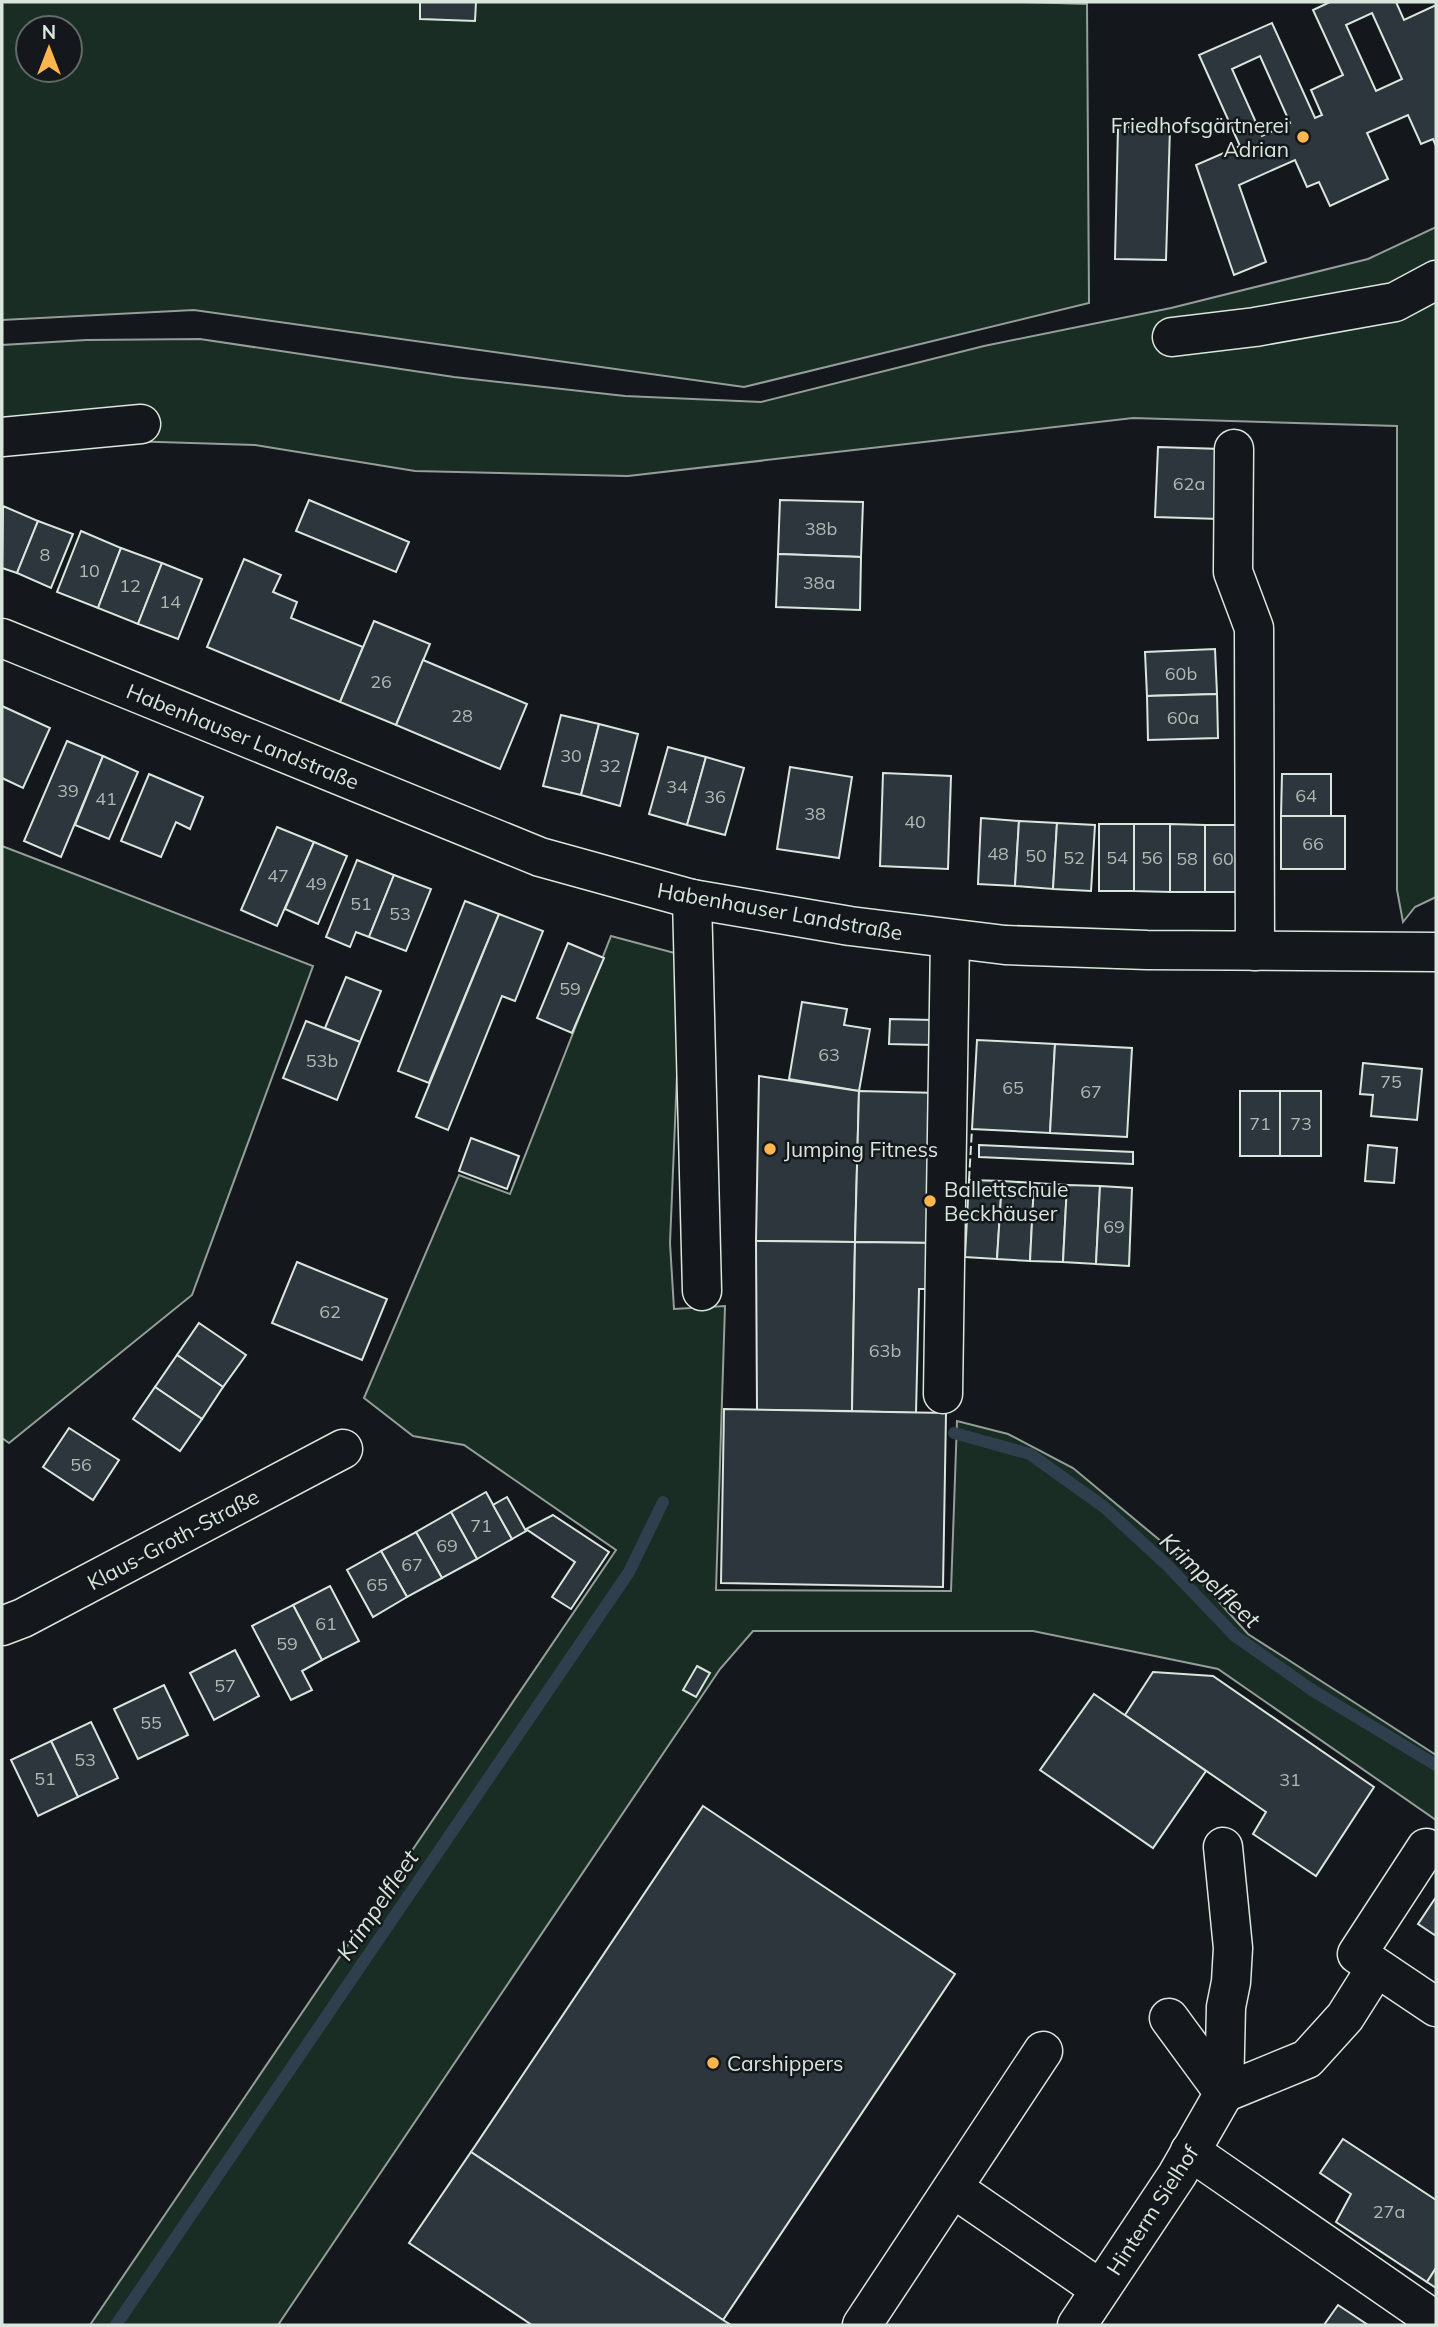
<svg xmlns="http://www.w3.org/2000/svg" width="1438" height="2327" viewBox="0 0 1438 2327" font-family="Mulish,sans-serif">
	<style>
		.green { fill: #1a2d24; stroke: #939e99; stroke-width: 2; fill-rule: evenodd }
		.lines { fill: none; stroke-linecap: round; stroke-linejoin: round }
		.stream { stroke: #2f3f4d; stroke-width: 12 }
		.building { fill: #2c363c; stroke: #d8e6dc; stroke-width: 2; fill-rule: evenodd }
		.minor-casing { stroke: #d8e6dc; stroke-width: 41 }
		.minor { stroke: #14181c; stroke-width: 38 }
		.fence { stroke: #d8e6dc; stroke-width: 2; stroke-dasharray: 9 3.5; stroke-linecap: butt }
		.poi-dot { fill: #ffb74d; stroke: #14181c; stroke-width: 2.5 }
		.labels { text-anchor: middle; dominant-baseline: central; stroke-width: 5; stroke-linejoin: round; paint-order: stroke }
		.number-label { font-size: 18px; fill: #adbab4 }
		.poi-label { font-size: 21px; fill: #d8e6dc; stroke: #14181c; text-anchor: start }
		.street-label { font-size: 21px; fill: #d8e6dc; stroke: #14181c }
		.water-label { font-size: 23px; font-style: italic; fill: #d8e6dc; stroke: #14181c }
	</style>
	<rect width="100%" height="100%" fill="#14181c"/>
	<g class="green">
		<path d="M2,2h1021l64,2 2,299 -345,84 -550,-77 -192,10zM28,28h42v42h-42z"/>
		<polygon points="1436,227 1436,897 1415,907 1403,922 1397,890 1397,426 1133,418 628,476 415,471 255,445 127,441 2,452 2,345 86,340 200,339 454,377 625,396 761,402 984,346 1171,308 1368,259"/>
		<polygon points="2,846 313,966 192,1295 9,1443 2,1438"/>
		<polygon points="611,936 682,955 670,1243 674,1309 725,1306 716,1590 951,1591 957,1421 1008,1434 1073,1468 1174,1552 1248,1634 1436,1755 1436,1820 1218,1669 1033,1631 753,1631 720,1669 278,2325 90,2325 616,1550 464,1445 413,1436 364,1398 459,1175 510,1194"/>
	</g>
	<g class="lines">
		<g class="stream">
			<polyline points="954,1433 1030,1454 1104,1507 1169,1567 1235,1636 1312,1690 1436,1765"/>
			<polyline points="116,2325 629,1572 663,1502"/>
		</g>
	</g>
	<g class="building">
		<polygon points="420,2 476,2 475,21 420,19"/>
		<path d="M1330,2h66l8,18 32,-15v141l-3,-7 -12,5 -13,-29 -41,18 21,46 -58,27 -11,-24 -12,5 -12,-27 -56,25 27,77 -32,13 -38,-110 44,-19 -41,-91 73,-32 43,95 7,-3 -11,-25 32,-15 -30,-65zM1372,13l30,66 -26,12 -30,-66zM1260,56l30,67 -28,13 -30,-67z"/>
		<polygon points="1118,127 1170,128 1166,260 1115,259"/>
		<polygon points="1158,447 1222,449 1219,519 1155,517"/>
		<polygon points="309,500 409,542 396,572 296,531"/>
		<polygon points="780,500 863,502 861,557 778,554"/>
		<polygon points="3,506 38,521 17,573 2,568"/>
		<polygon points="38,521 73,534 51,588 17,573"/>
		<polygon points="81,531 121,548 98,608 57,592"/>
		<polygon points="121,548 162,563 138,624 98,608"/>
		<polygon points="778,554 861,557 860,610 776,607"/>
		<polygon points="244,559 281,575 273,592 297,602 291,618 363,647 340,702 207,647"/>
		<polygon points="162,563 202,579 178,639 138,624"/>
		<polygon points="374,621 430,644 396,725 340,702"/>
		<polygon points="1215,649 1217,694 1147,696 1145,652"/>
		<polygon points="423,660 527,704 500,769 396,725"/>
		<polygon points="1217,694 1218,738 1148,740 1147,696"/>
		<polygon points="2,706 50,728 23,788 2,778"/>
		<polygon points="561,715 599,724 581,795 543,786"/>
		<polygon points="599,724 638,734 620,806 581,795"/>
		<polygon points="67,741 103,756 61,857 24,841"/>
		<polygon points="668,747 706,757 687,825 649,814"/>
		<polygon points="103,756 138,772 109,839 75,825"/>
		<polygon points="706,757 744,768 725,835 687,825"/>
		<polygon points="790,767 852,777 839,858 777,849"/>
		<polygon points="883,773 951,776 948,869 880,866"/>
		<polygon points="149,774 203,797 190,829 176,822 161,857 121,841"/>
		<polygon points="1282,774 1331,774 1331,817 1281,816"/>
		<rect x="1281" y="816" width="64" height="53"/>
		<polygon points="981,818 1019,821 1015,886 978,884"/>
		<polygon points="1019,821 1057,823 1053,889 1015,886"/>
		<polygon points="1057,823 1095,825 1091,891 1053,889"/>
		<rect x="1099" y="824" width="35" height="67"/>
		<polygon points="1134,824 1170,824 1170,892 1134,891"/>
		<polygon points="1170,824 1205,825 1205,892 1170,892"/>
		<rect x="1205" y="825" width="35" height="67"/>
		<polygon points="277,827 314,842 277,926 241,910"/>
		<polygon points="314,842 347,856 318,924 285,909"/>
		<polygon points="357,860 394,875 369,937 356,932 350,947 326,937"/>
		<polygon points="394,875 431,889 406,951 369,937"/>
		<polygon points="465,901 499,914 429,1083 398,1071"/>
		<polygon points="499,914 543,931 515,1001 502,996 448,1130 416,1117"/>
		<polygon points="568,943 604,958 572,1033 537,1018"/>
		<polygon points="346,977 381,991 360,1042 325,1028"/>
		<polygon points="802,1002 847,1009 844,1025 870,1029 859,1091 789,1079"/>
		<polygon points="890,1019 933,1020 933,1045 889,1044"/>
		<polygon points="306,1021 360,1042 337,1100 283,1078"/>
		<polygon points="977,1040 1055,1044 1050,1133 972,1129"/>
		<polygon points="1055,1044 1132,1048 1127,1137 1050,1133"/>
		<polygon points="1363,1063 1422,1069 1417,1120 1371,1116 1373,1095 1360,1094"/>
		<polygon points="759,1076 859,1091 855,1242 756,1241"/>
		<polygon points="859,1091 939,1093 936,1243 855,1242"/>
		<rect x="1240" y="1091" width="40" height="65"/>
		<rect x="1280" y="1091" width="41" height="65"/>
		<polygon points="471,1138 519,1156 507,1189 459,1171"/>
		<polygon points="979,1145 1133,1152 1133,1164 979,1157"/>
		<polygon points="1368,1145 1397,1148 1394,1183 1365,1181"/>
		<polygon points="969,1180 1002,1181 997,1259 965,1257"/>
		<polygon points="1002,1181 1034,1183 1030,1261 997,1259"/>
		<polygon points="1034,1183 1067,1185 1063,1262 1030,1261"/>
		<polygon points="1067,1185 1100,1186 1096,1264 1063,1262"/>
		<polygon points="1100,1186 1132,1188 1129,1266 1096,1264"/>
		<polygon points="756,1241 855,1242 852,1411 757,1410"/>
		<polygon points="855,1242 936,1243 935,1289 919,1289 916,1413 852,1411"/>
		<polygon points="297,1262 387,1299 362,1360 272,1323"/>
		<polygon points="199,1323 246,1355 223,1387 177,1355"/>
		<polygon points="177,1355 223,1387 202,1419 155,1387"/>
		<polygon points="155,1387 202,1419 180,1451 133,1419"/>
		<polygon points="724,1409 946,1413 943,1587 721,1583"/>
		<polygon points="69,1428 119,1460 93,1500 43,1467"/>
		<polygon points="486,1492 512,1539 477,1559 451,1512"/>
		<polygon points="507,1497 526,1531 512,1539 493,1505"/>
		<polygon points="451,1512 477,1559 442,1578 416,1532"/>
		<polygon points="553,1515 609,1552 571,1609 552,1597 575,1562 526,1529"/>
		<polygon points="416,1532 442,1578 407,1597 381,1551"/>
		<polygon points="381,1551 407,1597 373,1617 347,1570"/>
		<polygon points="330,1586 359,1641 322,1660 293,1605"/>
		<polygon points="293,1605 322,1660 302,1671 312,1690 291,1700 252,1626"/>
		<polygon points="235,1650 259,1696 214,1720 190,1673"/>
		<polygon points="697,1666 710,1673 696,1697 683,1690"/>
		<polygon points="1153,1672 1213,1676 1374,1787 1316,1876 1253,1834 1266,1812 1125,1715"/>
		<polygon points="164,1685 188,1735 138,1759 114,1709"/>
		<polygon points="1094,1694 1206,1771 1153,1848 1040,1770"/>
		<polygon points="91,1722 118,1778 78,1797 51,1741"/>
		<polygon points="51,1741 78,1797 38,1816 11,1760"/>
		<polygon points="703,1806 955,1974 723,2320 471,2152"/>
		<polygon points="1436,1897 1436,1936 1418,1924"/>
		<polygon points="1343,2139 1436,2200 1436,2268 1427,2282 1336,2222 1351,2194 1320,2173"/>
		<polygon points="471,2152 723,2320 731,2325 532,2325 409,2243"/>
		<polygon points="1436,2268 1436,2288 1427,2282"/>
		<polygon points="1338,2305 1368,2325 1324,2325"/>
	</g>
	<g class="lines">
		<defs>
			<g id="minor">
				<polyline points="1172,337 1255,327 1395,302 1436,280"/>
				<polyline points="2,437 141,424"/>
				<polyline points="1234,449 1233,572 1254,628 1255,951"/>
				<polyline points="2,638 540,857 692,899 850,926 1005,945 1147,950 1436,952"/>
				<polyline points="692,899 702,1291"/>
				<polyline points="943,1394 950,939"/>
				<polyline points="2,1626 23,1618 343,1449"/>
				<polyline points="1426,1848 1357,1954 1436,2007"/>
				<polyline points="1169,2018 1224,2093"/>
				<polyline points="1224,2093 1307,2059 1345,2017 1376,1968"/>
				<polyline points="1190,2151 1436,2321"/>
				<polyline points="953,2188 1100,2289"/>
				<polyline points="862,2325 1043,2051"/>
				<polyline points="1077,2325 1177,2175 1224,2093 1226,2007 1231,1982 1233,1948 1223,1847"/>
			</g>
		</defs>
		<use href="#minor" class="minor-casing"/>
		<use href="#minor" class="minor"/>
		<polyline class="fence" points="969,1180 972,1129"/>
	</g>
	<g class="poi-dot">
		<circle cx="1303" cy="137" r="7"/>
		<circle cx="770" cy="1149" r="7"/>
		<circle cx="930" cy="1201" r="7"/>
		<circle cx="713" cy="2063" r="7"/>
	</g>
	<g class="labels">
		<g class="number-label">
			<text x="1189" y="483">62a</text>
			<text x="821" y="528">38b</text>
			<text x="45" y="554">8</text>
			<text x="89" y="570">10</text>
			<text x="819" y="582">38a</text>
			<text x="130" y="585">12</text>
			<text x="170" y="601">14</text>
			<text x="1181" y="673">60b</text>
			<text x="381" y="681">26</text>
			<text x="462" y="715">28</text>
			<text x="1183" y="717">60a</text>
			<text x="571" y="755">30</text>
			<text x="610" y="765">32</text>
			<text x="677" y="786">34</text>
			<text x="68" y="790">39</text>
			<text x="1306" y="795">64</text>
			<text x="715" y="796">36</text>
			<text x="106" y="798">41</text>
			<text x="815" y="813">38</text>
			<text x="915" y="821">40</text>
			<text x="1313" y="843">66</text>
			<text x="998" y="853">48</text>
			<text x="1036" y="855">50</text>
			<text x="1074" y="857">52</text>
			<text x="1117" y="857">54</text>
			<text x="1152" y="857">56</text>
			<text x="1187" y="858">58</text>
			<text x="1223" y="858">60</text>
			<text x="278" y="875">47</text>
			<text x="316" y="883">49</text>
			<text x="361" y="903">51</text>
			<text x="400" y="913">53</text>
			<text x="570" y="988">59</text>
			<text x="829" y="1054">63</text>
			<text x="322" y="1060">53b</text>
			<text x="1391" y="1081">75</text>
			<text x="1013" y="1087">65</text>
			<text x="1091" y="1091">67</text>
			<text x="1260" y="1123">71</text>
			<text x="1301" y="1123">73</text>
			<text x="1114" y="1226">69</text>
			<text x="330" y="1311">62</text>
			<text x="885" y="1350">63b</text>
			<text x="81" y="1464">56</text>
			<text x="481" y="1525">71</text>
			<text x="447" y="1545">69</text>
			<text x="412" y="1564">67</text>
			<text x="377" y="1584">65</text>
			<text x="326" y="1623">61</text>
			<text x="287" y="1643">59</text>
			<text x="225" y="1685">57</text>
			<text x="151" y="1722">55</text>
			<text x="85" y="1759">53</text>
			<text x="45" y="1778">51</text>
			<text x="1290" y="1779">31</text>
			<text x="1389" y="2211">27a</text>
		</g>
		<g class="poi-label">
			<text x="1289" y="125" text-anchor="end">Friedhofsgärtnerei<tspan x="1289" dy="24">Adrian</tspan></text>
			<text x="784" y="1149">Jumping Fitness</text>
			<text x="944" y="1189">Ballettschule<tspan x="944" dy="24">Beckhäuser</tspan></text>
			<text x="727" y="2063">Carshippers</text>
		</g>
		<g class="street-label">
			<text transform="translate(243 736) rotate(22)">Habenhauser Landstraße</text>
			<text transform="translate(780 911) rotate(10)">Habenhauser Landstraße</text>
			<text transform="translate(173 1539) rotate(-28)">Klaus-Groth-Straße</text>
			<text transform="translate(1152 2210) rotate(-57)">Hinterm Sielhof</text>
		</g>
		<g class="water-label">
			<text transform="translate(1210 1580) rotate(43)">Krimpelfleet</text>
			<text transform="translate(377 1905) rotate(-56)">Krimpelfleet</text>
		</g>
	</g>
	<rect width="1438" height="2327" fill="none" stroke="#d8e6dc" stroke-width="7"/>
	<g transform="translate(49 49)"><circle r="33" fill="#14181c" stroke="#626a69" stroke-width="2"/>
	<path d="M0-5L12 26L0 18L-12 26Z" fill="#ffb74d"/>
	<text y="-10" font-size="19" font-weight="bold" text-anchor="middle" fill="#d8e6dc">N</text>
	</g>
</svg>
